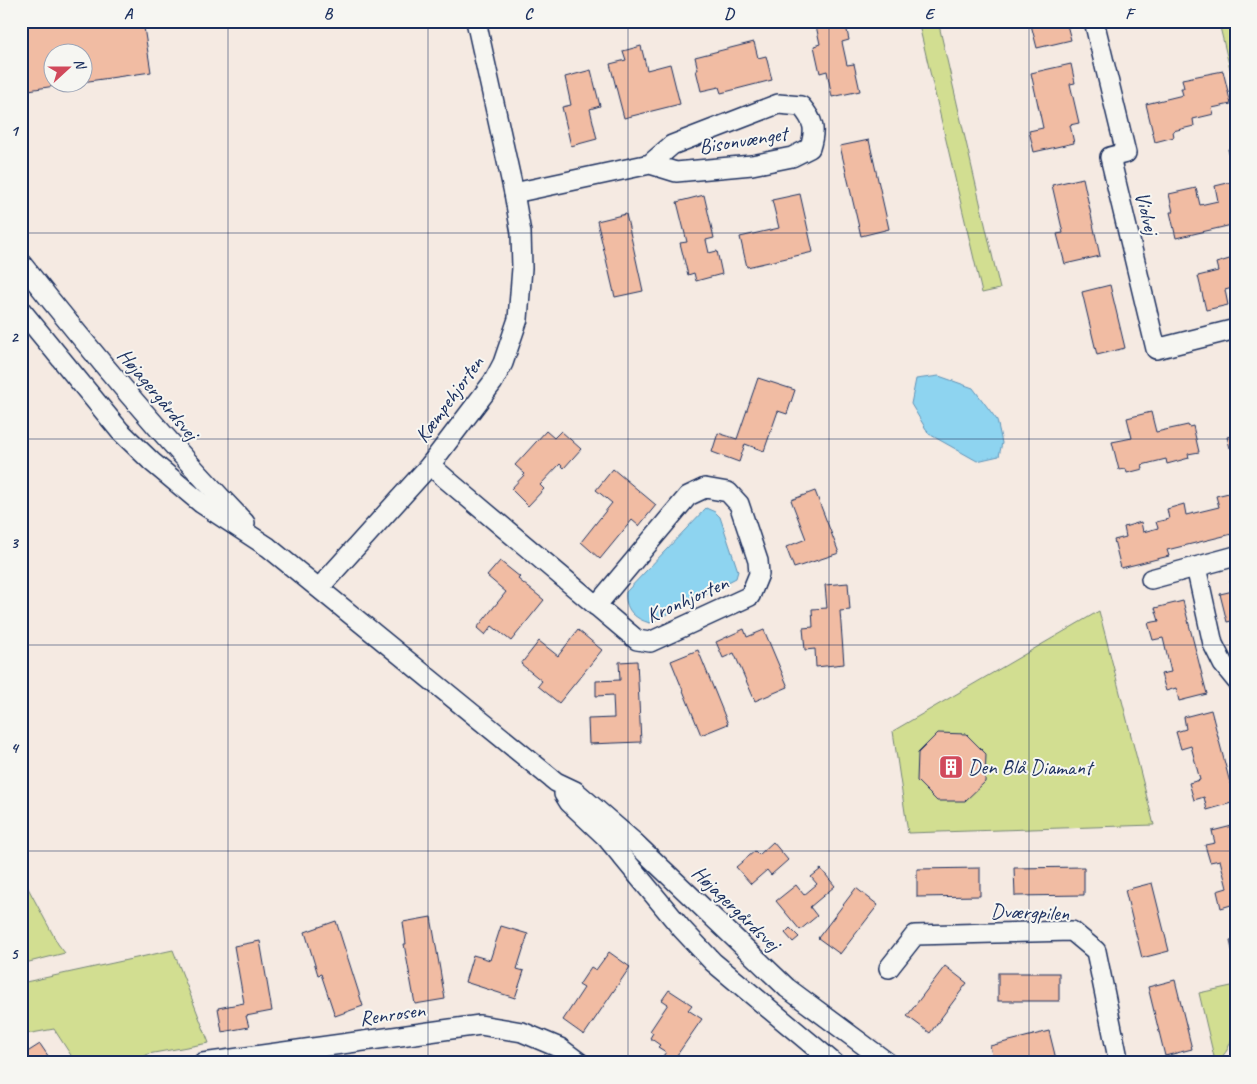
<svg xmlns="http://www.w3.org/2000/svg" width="1257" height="1084" viewBox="0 0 1257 1084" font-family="Caveat,sans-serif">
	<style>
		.green { fill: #d2de91; stroke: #768678 }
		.water { fill: #8ed4f0; stroke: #6092b6 }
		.building { fill: #f1bca3; stroke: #1b2f5e }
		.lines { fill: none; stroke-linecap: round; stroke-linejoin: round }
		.street-casing { stroke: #1b2f5e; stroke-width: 22 }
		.street { stroke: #f6f6f2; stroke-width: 19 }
		.grid { fill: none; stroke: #1b2f5e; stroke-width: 1; stroke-opacity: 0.55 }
		.labels { text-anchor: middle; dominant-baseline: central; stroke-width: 4; stroke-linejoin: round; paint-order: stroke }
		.street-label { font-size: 21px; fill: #1b2f5e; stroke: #f6f6f2 }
		.poi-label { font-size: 21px; fill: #1b2f5e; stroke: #f6f6f2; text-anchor: start }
		.neatline { fill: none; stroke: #1b2f5e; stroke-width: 2 }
		.grid-label { font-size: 16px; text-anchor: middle; font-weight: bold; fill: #1b2f5e }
	</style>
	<rect width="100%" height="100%" fill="#f5eae2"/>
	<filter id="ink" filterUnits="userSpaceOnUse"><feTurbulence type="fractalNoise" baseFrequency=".02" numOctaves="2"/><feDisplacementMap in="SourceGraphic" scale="10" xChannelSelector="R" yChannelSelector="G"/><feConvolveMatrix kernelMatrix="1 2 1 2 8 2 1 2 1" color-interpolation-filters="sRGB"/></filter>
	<g filter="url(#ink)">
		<g class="green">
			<polygon points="918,21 938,21 1000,289 982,293"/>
			<polygon points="1236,24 1236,94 1220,27"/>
			<polygon points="1099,611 1154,825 908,833 893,731"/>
			<polygon points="21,875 58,944 65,953 21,964"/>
			<polygon points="173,950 209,1043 148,1054 134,1063 76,1063 54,1029 21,1035 21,983"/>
			<path d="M1236,985c0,21 2,67 -21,76l-16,-68z"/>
		</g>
		<g class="water">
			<polygon points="939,376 973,388 997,420 1002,443 999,456 977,461 929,434 911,404 916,379"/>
			<path d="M706,508l9,4 5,5 18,54 -2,7 -86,45c-16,-4 -26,-15 -24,-31z"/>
		</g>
		<g class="building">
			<polygon points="47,21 143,21 151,72 82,82 82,52 52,52 52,82 81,82 22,91 21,25"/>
			<polygon points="815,21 845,21 849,40 842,42 847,65 854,64 860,91 832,97 827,71 820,73 814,46 820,44"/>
			<polygon points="1030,21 1066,21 1071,40 1037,48"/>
			<polygon points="754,42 758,58 766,56 772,80 721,93 719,87 701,91 696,70 698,70 695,57"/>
			<polygon points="641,46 647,70 670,64 680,104 624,118 610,64 626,60 623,51"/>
			<polygon points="1071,64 1075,83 1070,84 1079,123 1070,125 1074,143 1034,152 1029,131 1043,128 1031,73"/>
			<polygon points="591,70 600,106 590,109 597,139 571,146 562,107 571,105 565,77"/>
			<polygon points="1223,71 1231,104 1212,108 1214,114 1193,119 1194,126 1173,131 1174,137 1155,142 1146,104 1183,95 1181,88 1184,88 1182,79"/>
			<polygon points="869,140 889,229 861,236 840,146"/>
			<polygon points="1236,147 1236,161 1231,162 1228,149"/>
			<polygon points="1083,178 1100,256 1065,264 1057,234 1063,233 1052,185"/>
			<polygon points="1236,181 1236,224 1176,238 1170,212 1173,212 1169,194 1196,188 1200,205 1218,201 1215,186"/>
			<polygon points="800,194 813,252 747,267 740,237 779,228 772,200"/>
			<polygon points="704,195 714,238 706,240 709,253 717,251 722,274 696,281 694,273 688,275 680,243 687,242 677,202"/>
			<polygon points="626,214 643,291 615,297 597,221"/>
			<polygon points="1236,249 1236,287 1225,290 1228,305 1206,310 1198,276 1218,271 1216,263 1233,258 1231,250"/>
			<polygon points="1110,285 1125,348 1097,355 1082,292"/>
			<polygon points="758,378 795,390 787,414 778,411 764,451 745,444 739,462 712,452 718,433 737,439"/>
			<polygon points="1151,412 1156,432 1188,425 1189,427 1193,426 1199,452 1188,454 1189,458 1167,464 1166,459 1142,465 1143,469 1127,473 1126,469 1119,470 1112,442 1132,438 1127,418"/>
			<polygon points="546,431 554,438 561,431 581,449 564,468 560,464 540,485 544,489 528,506 511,489 525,474 515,465"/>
			<polygon points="1236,434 1236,447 1230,448 1227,437"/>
			<polygon points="613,469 656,505 639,526 632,520 600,559 581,542 612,503 596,490"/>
			<polygon points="815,491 839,553 794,568 786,547 806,539 791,500"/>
			<polygon points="1233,492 1236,502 1236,533 1167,550 1169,556 1121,568 1114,540 1126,537 1124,527 1141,522 1143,532 1158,528 1156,522 1169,519 1167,509 1184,504 1186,515 1219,507 1216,496"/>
			<polygon points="500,561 520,577 518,579 544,600 511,641 492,626 485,635 477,628 506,592 487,576"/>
			<polygon points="1236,579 1236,620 1227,622 1220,594 1233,591 1230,581"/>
			<polygon points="848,583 850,610 840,611 844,664 816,667 815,649 805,650 803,628 813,627 812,609 827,608 825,585"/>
			<polygon points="1183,601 1207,694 1179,701 1176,688 1166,691 1161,674 1171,672 1163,638 1153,640 1148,623 1159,621 1155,608"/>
			<polygon points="744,629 747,637 764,630 788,687 755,701 734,653 723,658 716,642"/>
			<polygon points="578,630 602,650 559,703 538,686 542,681 521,664 539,641 558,656"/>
			<polygon points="698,650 728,724 701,735 671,661"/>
			<polygon points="637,661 641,742 589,744 588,719 614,718 613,695 596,696 596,681 620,680 619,662"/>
			<polygon points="1211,710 1235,802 1207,810 1204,797 1194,800 1189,783 1200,780 1191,746 1181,749 1176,732 1186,729 1184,717"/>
			<polygon points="938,733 966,734 986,754 985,782 965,801 937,801 917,781 918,753"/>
			<polygon points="1236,825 1236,922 1231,905 1221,908 1217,891 1227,888 1220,860 1210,862 1205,845 1215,843 1212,831"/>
			<polygon points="773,842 788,860 771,875 767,870 751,884 736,867 755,851 759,855"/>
			<polygon points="1084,867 1084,895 1015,896 1014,868"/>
			<polygon points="980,868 980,896 917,897 917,869"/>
			<polygon points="821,869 835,886 810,907 817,916 800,930 776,901 796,885 804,895 817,884 811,877"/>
			<polygon points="1152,883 1169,951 1142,958 1125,890"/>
			<polygon points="856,888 878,905 840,954 818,938"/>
			<polygon points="431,917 445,999 415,1004 404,944 406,944 403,922"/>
			<polygon points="336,921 363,1006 335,1016 321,974 318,975 305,932"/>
			<polygon points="501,926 528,934 517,969 524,971 515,998 465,982 473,955 490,960"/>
			<polygon points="790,928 799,937 793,942 785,933"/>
			<polygon points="1236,940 1236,958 1234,958 1230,941"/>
			<polygon points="260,941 272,1011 246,1016 249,1027 222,1032 218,1008 244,1003 234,946"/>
			<polygon points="609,952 630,967 584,1035 563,1020 584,988 579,985 591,967 596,970"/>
			<polygon points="945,966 967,983 930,1033 907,1016"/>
			<rect x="998" y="973" width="61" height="28"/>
			<polygon points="1175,980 1192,1049 1165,1056 1148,987"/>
			<polygon points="669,990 692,1005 688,1010 702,1019 675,1058 680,1063 658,1063 666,1052 658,1047 660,1045 650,1038 653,1033 650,1031 668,1004 662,1000"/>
			<polygon points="1049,1031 1056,1059 1043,1063 994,1063 990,1046"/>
			<polygon points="40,1044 53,1063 25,1063 21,1056"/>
		</g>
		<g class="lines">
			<defs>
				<g id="street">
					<polyline points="1094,21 1126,153 1110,157 1156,349 1236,329"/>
					<path d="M514,193l136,-29 26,8 76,-7 40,-8 18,-9c6,-19 4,-27 -9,-42l-23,-2 -106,41 -22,19"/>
					<path d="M21,263c71,90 145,178 224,260"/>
					<polyline points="21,310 120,431 152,462 201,503 268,547 556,782 575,791 634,842 787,988 888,1063"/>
					<polyline points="430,465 446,479 637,640 650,642 750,596 759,574 758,561 739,504 728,492 705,488 688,496 596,606"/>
					<polyline points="1196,567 1213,644 1223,664 1236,680"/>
					<polyline points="1151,579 1236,556"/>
					<polyline points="319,588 430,465 493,382 503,363 518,319 522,268 521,233 514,193 476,21"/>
					<polyline points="564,794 569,802 606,837 682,929 713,962 834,1063"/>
					<polyline points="889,968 915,935 1072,931 1096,951 1119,1063"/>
					<polyline points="203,1063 480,1025 522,1032 560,1048 580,1063"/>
				</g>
			</defs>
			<use href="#street" class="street-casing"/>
			<use href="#street" class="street"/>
		</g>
	</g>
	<path class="grid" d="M228,21v1042M428,21v1042M628,21v1042M829,21v1042M1029,21v1042M21,233h1215M21,439h1215M21,645h1215M21,851h1215"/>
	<defs>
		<symbol id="building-square" viewBox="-11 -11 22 22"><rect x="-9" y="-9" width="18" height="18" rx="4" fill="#d1495b" stroke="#f6f6f2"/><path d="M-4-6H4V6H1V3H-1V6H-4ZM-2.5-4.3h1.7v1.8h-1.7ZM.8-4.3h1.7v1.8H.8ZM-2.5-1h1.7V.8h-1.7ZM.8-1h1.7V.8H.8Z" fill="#fff"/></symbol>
	</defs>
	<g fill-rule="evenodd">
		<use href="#building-square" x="937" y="753" width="28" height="28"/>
	</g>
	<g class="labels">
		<g class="street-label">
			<text transform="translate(743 140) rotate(-9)">Bisonvænget</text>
			<text transform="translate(1147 213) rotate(76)">Violvej</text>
			<text transform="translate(158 394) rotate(50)">Højagergårdsvej</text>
			<text transform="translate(449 399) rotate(-54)">Kæmpehjorten</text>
			<text transform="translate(687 599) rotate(-24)">Kronhjorten</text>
			<text transform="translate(736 908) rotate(44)">Højagergårdsvej</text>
			<text transform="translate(1030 912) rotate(2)">Dværgpilen</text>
			<text transform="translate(392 1014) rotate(-8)">Renrosen</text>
		</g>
		<g class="poi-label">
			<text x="968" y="767">Den Blå Diamant</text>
		</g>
	</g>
	<rect width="1257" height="1084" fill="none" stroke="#f6f6f2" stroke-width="55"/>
	<g transform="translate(68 68) rotate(69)"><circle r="24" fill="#f6f6f2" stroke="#9ea6b7"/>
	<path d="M0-4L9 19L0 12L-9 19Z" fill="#d1495b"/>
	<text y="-8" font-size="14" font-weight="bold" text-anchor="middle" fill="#1b2f5e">N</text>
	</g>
	<rect x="28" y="28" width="1202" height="1028" class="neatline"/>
	<g class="grid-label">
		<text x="128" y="19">A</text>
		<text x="328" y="19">B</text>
		<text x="528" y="19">C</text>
		<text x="729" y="19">D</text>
		<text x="929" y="19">E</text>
		<text x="1129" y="19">F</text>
		<text x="14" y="136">1</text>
		<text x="14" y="342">2</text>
		<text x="14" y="548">3</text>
		<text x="14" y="753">4</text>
		<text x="14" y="959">5</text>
	</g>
</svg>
